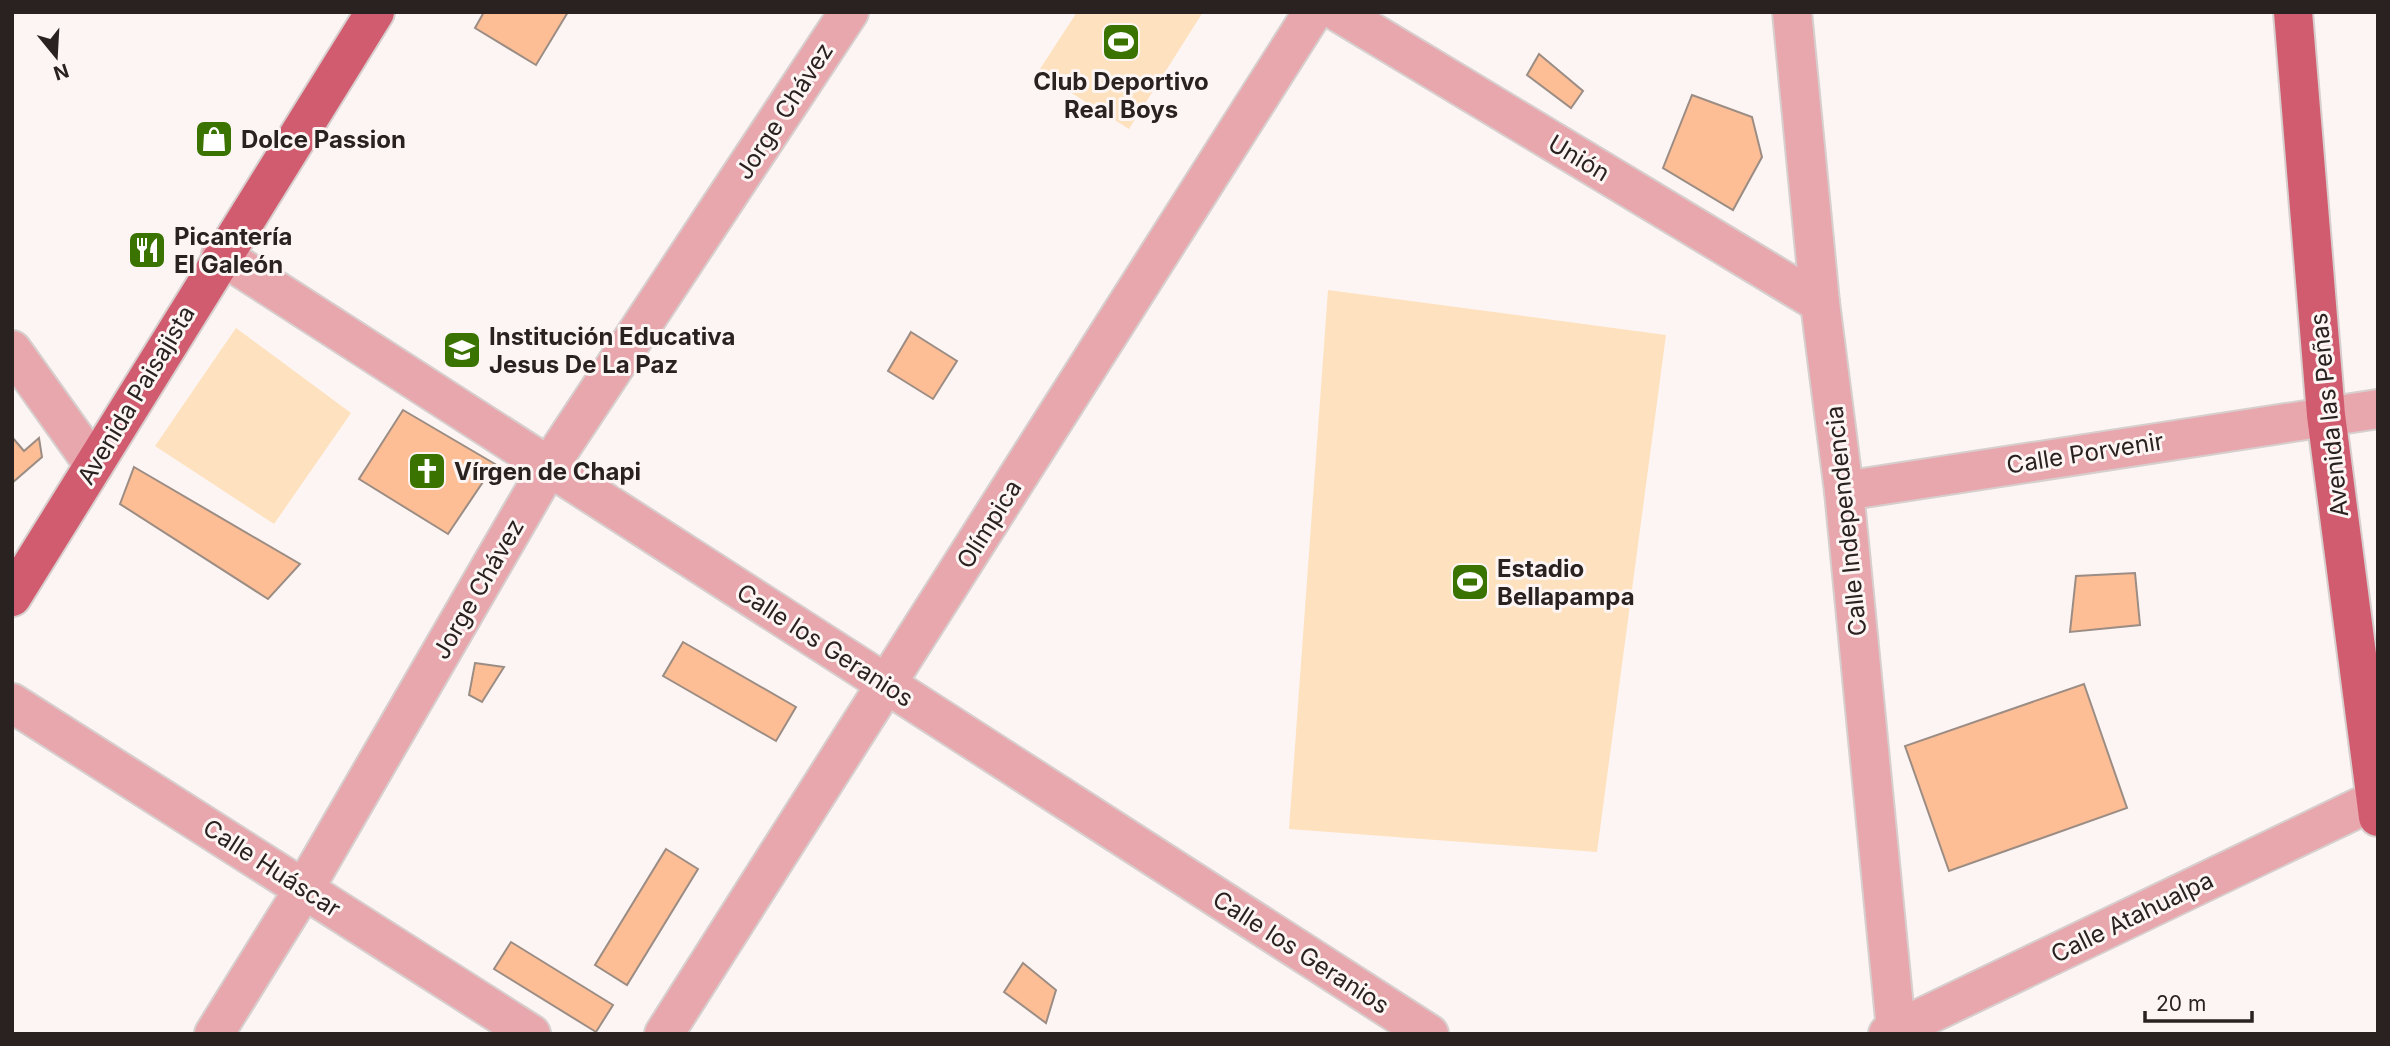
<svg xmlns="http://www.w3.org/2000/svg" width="2390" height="1046" viewBox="0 0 2390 1046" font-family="Inter,sans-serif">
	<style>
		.green { fill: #fee2bf }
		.building { fill: #fdbd95; stroke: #9c8d84; stroke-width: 2 }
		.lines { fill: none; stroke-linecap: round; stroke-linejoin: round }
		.minor-casing { stroke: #d7cfce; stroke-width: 42 }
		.major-casing { stroke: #d7cfce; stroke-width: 42 }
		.minor { stroke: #e8a6ad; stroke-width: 38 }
		.major { stroke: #d15c6f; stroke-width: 38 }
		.labels { text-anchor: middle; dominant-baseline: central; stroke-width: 6; stroke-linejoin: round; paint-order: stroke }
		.poi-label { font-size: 24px; font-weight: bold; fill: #292220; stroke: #fdf5f4; text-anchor: start }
		.street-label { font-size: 24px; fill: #292220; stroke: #fdf5f4 }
	</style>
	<rect width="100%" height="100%" fill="#fdf5f4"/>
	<g class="green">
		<polygon points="1077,12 1203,12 1129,129 1038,72"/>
		<polygon points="1328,290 1666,335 1597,852 1289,829"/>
		<polygon points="236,328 351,413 274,524 155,446"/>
	</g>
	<g class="building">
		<polygon points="484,12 568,12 536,65 475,28"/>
		<polygon points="1539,54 1583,91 1571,108 1527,75"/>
		<polygon points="1692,95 1752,117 1762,157 1733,210 1663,168"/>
		<polygon points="911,332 957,361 933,399 888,371"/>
		<polygon points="403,410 495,464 448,534 359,479"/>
		<polygon points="12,437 24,451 39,438 42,457 12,483"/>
		<polygon points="134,467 300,564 268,599 120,504"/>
		<polygon points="2135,573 2140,625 2070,632 2076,576"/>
		<polygon points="683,642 796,707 776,741 663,676"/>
		<polygon points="475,663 504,667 482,702 469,695"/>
		<polygon points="2084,684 2127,808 1949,871 1905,746"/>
		<polygon points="666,849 698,869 627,985 595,965"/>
		<polygon points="511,942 613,1005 596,1032 494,969"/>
		<polygon points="1023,963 1056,990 1046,1023 1004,992"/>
	</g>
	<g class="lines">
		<defs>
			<g id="minor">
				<polyline points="1338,12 1820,303"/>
				<polyline points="1792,12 1820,303 1844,491 1896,1029"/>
				<polyline points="221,255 1429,1034"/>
				<polyline points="12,350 94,465"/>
				<polyline points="1844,491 2378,409"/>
				<polyline points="12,703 531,1034"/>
				<polyline points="214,1034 304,889 549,466 849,12"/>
				<polyline points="664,1034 1313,12"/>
				<polyline points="1888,1034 2375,800"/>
			</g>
			<g id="major">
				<polyline points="2293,12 2326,415 2378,817"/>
				<polyline points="12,597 375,12"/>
			</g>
		</defs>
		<use href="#minor" class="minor-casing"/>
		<use href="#major" class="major-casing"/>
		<use href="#minor" class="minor"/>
		<use href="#major" class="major"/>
	</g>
	<defs>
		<symbol id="stadium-square" viewBox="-11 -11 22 22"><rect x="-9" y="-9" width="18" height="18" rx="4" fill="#3b7301" stroke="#fdf5f4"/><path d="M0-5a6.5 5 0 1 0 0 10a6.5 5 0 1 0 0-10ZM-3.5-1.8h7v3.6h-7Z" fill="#fff"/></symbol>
		<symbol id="shop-square" viewBox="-11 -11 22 22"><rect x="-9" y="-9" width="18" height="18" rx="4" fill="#3b7301" stroke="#fdf5f4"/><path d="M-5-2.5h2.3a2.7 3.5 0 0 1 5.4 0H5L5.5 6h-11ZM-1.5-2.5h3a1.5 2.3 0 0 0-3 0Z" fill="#fff"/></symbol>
		<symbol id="restaurant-square" viewBox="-11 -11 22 22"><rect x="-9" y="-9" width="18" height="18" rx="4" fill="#3b7301" stroke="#fdf5f4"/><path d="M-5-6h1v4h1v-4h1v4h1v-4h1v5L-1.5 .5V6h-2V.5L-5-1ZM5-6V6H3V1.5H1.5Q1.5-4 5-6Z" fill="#fff"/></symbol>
		<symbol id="school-square" viewBox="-11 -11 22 22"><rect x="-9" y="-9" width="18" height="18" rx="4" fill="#3b7301" stroke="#fdf5f4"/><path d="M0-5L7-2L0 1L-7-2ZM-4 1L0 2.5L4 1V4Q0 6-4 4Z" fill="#fff"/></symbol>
		<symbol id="church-square" viewBox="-11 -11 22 22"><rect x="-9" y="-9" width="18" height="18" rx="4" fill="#3b7301" stroke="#fdf5f4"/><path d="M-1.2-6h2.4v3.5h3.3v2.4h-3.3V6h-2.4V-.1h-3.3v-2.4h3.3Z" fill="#fff"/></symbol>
	</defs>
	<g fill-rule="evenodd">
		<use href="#stadium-square" x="1099" y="20" width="44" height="44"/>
		<use href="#shop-square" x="192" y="117" width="44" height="44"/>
		<use href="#restaurant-square" x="125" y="228" width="44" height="44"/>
		<use href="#school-square" x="440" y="328" width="44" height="44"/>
		<use href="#church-square" x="405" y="449" width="44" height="44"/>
		<use href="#stadium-square" x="1448" y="560" width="44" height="44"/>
	</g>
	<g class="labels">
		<g class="poi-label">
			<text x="1121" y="81" text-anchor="middle">Club Deportivo<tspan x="1121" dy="28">Real Boys</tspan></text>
			<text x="241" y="139">Dolce Passion</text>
			<text x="174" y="236">Picantería<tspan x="174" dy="28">El Galeón</tspan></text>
			<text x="489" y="336">Institución Educativa<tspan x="489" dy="28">Jesus De La Paz</tspan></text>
			<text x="454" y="471">Vírgen de Chapi</text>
			<text x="1497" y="568">Estadio<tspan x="1497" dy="28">Bellapampa</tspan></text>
		</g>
		<g class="street-label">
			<text transform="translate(784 111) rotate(-57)">Jorge Chávez</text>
			<text transform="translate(1579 158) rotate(31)">Unión</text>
			<text transform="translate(136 395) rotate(-59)">Avenida Paisajista</text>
			<text transform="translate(2329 415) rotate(-96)">Avenida las Peñas</text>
			<text transform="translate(2085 453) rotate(-9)">Calle Porvenir</text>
			<text transform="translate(1846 521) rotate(-96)">Calle Independencia</text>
			<text transform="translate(989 524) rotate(-58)">Olímpica</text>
			<text transform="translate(478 589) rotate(-60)">Jorge Chávez</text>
			<text transform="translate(825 645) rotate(33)">Calle los Geranios</text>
			<text transform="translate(272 868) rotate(33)">Calle Huáscar</text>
			<text transform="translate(2132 917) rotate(-26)">Calle Atahualpa</text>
			<text transform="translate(1301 952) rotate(33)">Calle los Geranios</text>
		</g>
	</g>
	<rect width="2390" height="1046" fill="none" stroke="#292220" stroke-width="28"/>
	<g transform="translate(56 56) rotate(162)" stroke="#fdf5f4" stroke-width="5" paint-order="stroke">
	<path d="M0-5L12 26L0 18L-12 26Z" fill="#292220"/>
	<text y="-10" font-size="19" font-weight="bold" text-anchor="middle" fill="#292220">N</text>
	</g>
	<path d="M2145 1011v10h107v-10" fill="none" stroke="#292220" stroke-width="3.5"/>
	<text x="2156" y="1011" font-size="21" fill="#292220" stroke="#fdf5f4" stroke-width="5" paint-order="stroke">20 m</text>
</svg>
